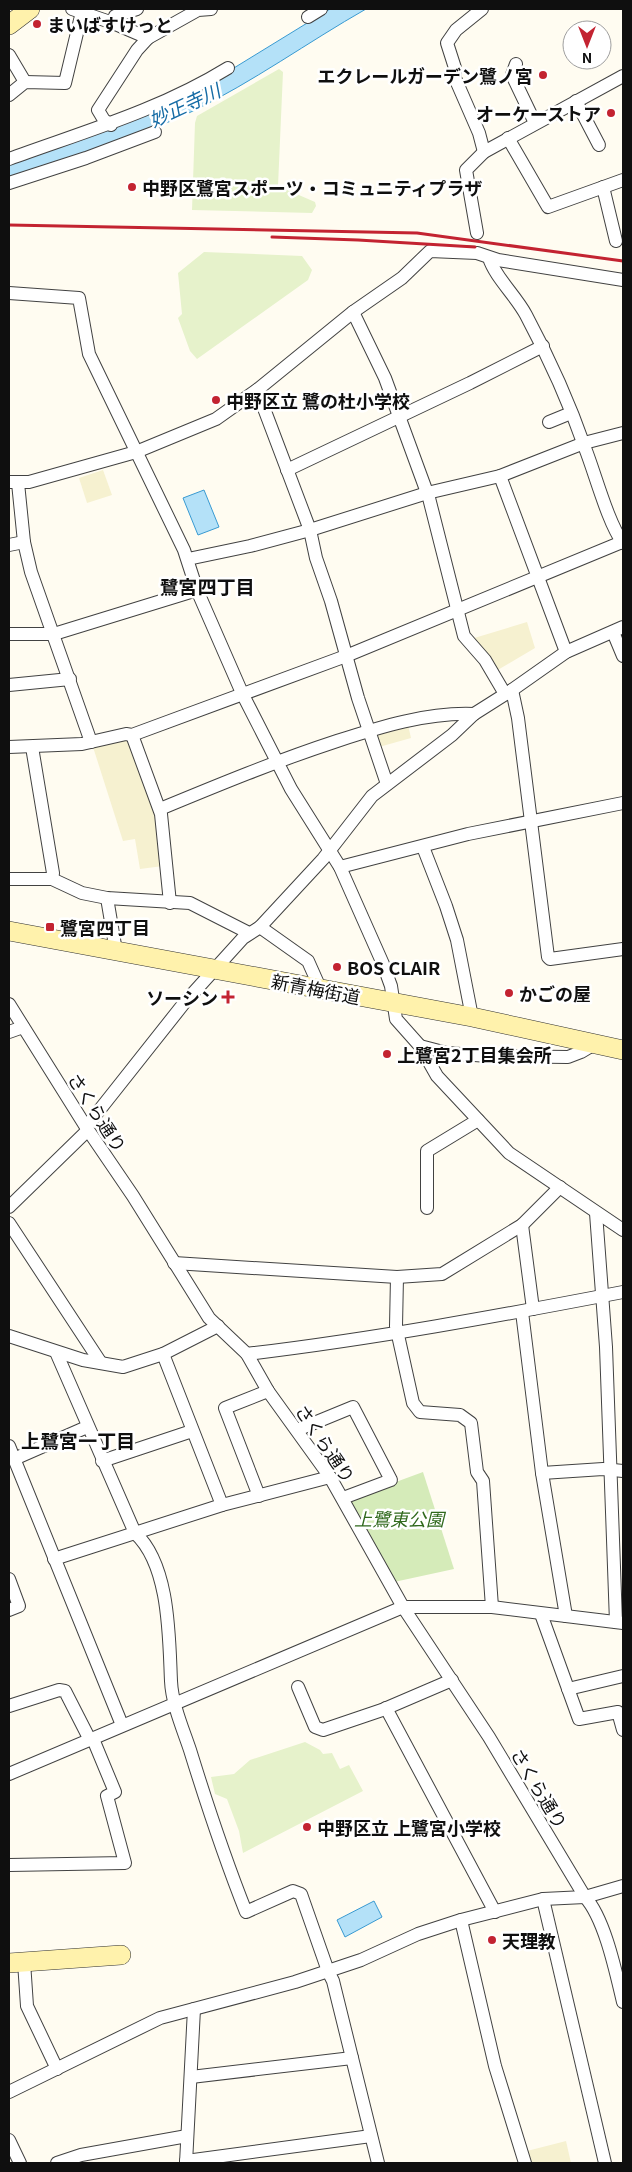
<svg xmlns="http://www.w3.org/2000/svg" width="632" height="2172" viewBox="0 0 632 2172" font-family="Georgia,'Noto Sans JP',serif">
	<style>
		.farmland { fill: #f6f1d0 }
		.green { fill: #d5ebb9 }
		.pitch { fill: #e6f2cb }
		.water { fill: #b4e1f8; stroke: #399ad1 }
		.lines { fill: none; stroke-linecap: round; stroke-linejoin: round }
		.street-casing { stroke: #424242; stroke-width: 14 }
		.secondary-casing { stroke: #313131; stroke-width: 20 }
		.street { stroke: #fff; stroke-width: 12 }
		.secondary { stroke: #fff2ac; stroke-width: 19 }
		.rail { stroke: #c32331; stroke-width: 3 }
		.poi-dot { fill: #c32331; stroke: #fff; stroke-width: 2 }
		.labels { text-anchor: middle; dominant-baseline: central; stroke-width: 5; stroke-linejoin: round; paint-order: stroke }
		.poi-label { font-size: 18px; font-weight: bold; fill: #0f0f0f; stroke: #fff; text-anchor: start }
		.street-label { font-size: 18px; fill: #0f0f0f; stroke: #fff }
		.park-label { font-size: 18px; font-style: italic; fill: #30691d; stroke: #fff }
		.water-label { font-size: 19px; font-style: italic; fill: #146ba5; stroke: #fff }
		.neighbourhood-label { font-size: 19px; font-weight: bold; fill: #0f0f0f; stroke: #fff }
	</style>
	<rect width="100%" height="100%" fill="#fffcf1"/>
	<g class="farmland">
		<polygon points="103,470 112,495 87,503 79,478"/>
		<polygon points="527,622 535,648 496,671 471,639"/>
		<polygon points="408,725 411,738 379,747 374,734"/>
		<polygon points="129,739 158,821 163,866 140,869 135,839 123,841 93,747"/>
		<polygon points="566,2141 571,2163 530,2163 527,2151"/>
	</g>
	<polygon class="green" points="423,1472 454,1569 394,1582 347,1500"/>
	<g class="pitch">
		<polygon points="279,69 283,72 278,186 315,202 316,206 312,213 192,210 195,123 197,116"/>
		<polygon points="204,252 302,256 312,270 308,280 197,359 190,351 178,318 182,314 178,273"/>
		<polygon points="305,1742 320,1750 323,1754 332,1753 340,1769 349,1765 363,1791 243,1853 239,1831 227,1799 215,1794 211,1777 234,1774 250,1760"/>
	</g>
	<g class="water">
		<path d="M330,9h36c-58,33 -113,73 -173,102 -59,28 -123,47 -184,69v-18l220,-91z"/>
		<polygon points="204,490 219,527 198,535 183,498"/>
		<polygon points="374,1901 382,1917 345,1937 337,1920"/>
	</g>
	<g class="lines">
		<defs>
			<g id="street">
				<polyline points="72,9 113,23 148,38 137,50 98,110 104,120 111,125"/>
				<polyline points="482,9 456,30 447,43 455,68 455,78 479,133 484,152"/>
				<polyline points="308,17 321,9"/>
				<polyline points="113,23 115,16 137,9"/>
				<polyline points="148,38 198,10 211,9"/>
				<polyline points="9,55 25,82"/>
				<polyline points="516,64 512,75 535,123"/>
				<polyline points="9,95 25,82 65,83 82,12"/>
				<polyline points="576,101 599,145"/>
				<polyline points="508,138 548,207 623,180"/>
				<path d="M9,159c74,-27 151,-49 219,-91"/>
				<polyline points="9,183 86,158 155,132"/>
				<polyline points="603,187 616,241"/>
				<polyline points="477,233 466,170 484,152 623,76"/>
				<path d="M489,258c6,19 27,38 37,57 23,43 43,87 59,133 10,25 23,75 38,95"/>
				<polyline points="9,293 79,298 89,354 184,550 197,590 242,693 291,789 340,867 383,964 391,986 396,1019 420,1046 437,1076 509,1153 623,1230"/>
				<polyline points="353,312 385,378 429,498 464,636 485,660 505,694"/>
				<polyline points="257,390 310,530 316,558 331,601 358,698 387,784"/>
				<polyline points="549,422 571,413"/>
				<polyline points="287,470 470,383 543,346"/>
				<polyline points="500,476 566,652"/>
				<polyline points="9,482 29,482 136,452 216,419 257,390 353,312 402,278 430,251 477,253 498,260 623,280"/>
				<polyline points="18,483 24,542 31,572 91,742"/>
				<polyline points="9,545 24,542"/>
				<polyline points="188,559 250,546 310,530 427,493 500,476 584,443 623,433"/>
				<polyline points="613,632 623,656"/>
				<polyline points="9,634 54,634 197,590"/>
				<polyline points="9,685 70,679"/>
				<polyline points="512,690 518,718 548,957 550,959 623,949"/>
				<polyline points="132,735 161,814 170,903"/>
				<polyline points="9,747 82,744 126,734 132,735 346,656 622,542"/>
				<polyline points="32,747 53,873 52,879"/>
				<path d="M160,809c58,-24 116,-48 177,-68 43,-14 91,-29 137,-27"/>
				<polyline points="423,847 446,906 457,940 472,1017"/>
				<polyline points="340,867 468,834 623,803"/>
				<polyline points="9,879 52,879 82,893 107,898 190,903 249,933"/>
				<polyline points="107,898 116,951"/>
				<polyline points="260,927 308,961 320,988"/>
				<path d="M9,1004l77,123 47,69 76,122 38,36 21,37 62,86 73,130 86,130 96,160c20,22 31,76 38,105"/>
				<polyline points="9,1032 23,1027"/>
				<polyline points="420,1046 447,1053 488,1056 568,1057 581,1052 596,1043"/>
				<polyline points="86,1127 185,1002 243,938 260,927 323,859 372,796 452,735 474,714 512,690 566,652 623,627"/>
				<polyline points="9,1207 88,1130"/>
				<polyline points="427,1208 427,1151 478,1120"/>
				<polyline points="596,1213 606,1347 616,1622"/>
				<polyline points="9,1223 101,1363"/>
				<polyline points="522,1225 533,1309"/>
				<polyline points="174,1263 397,1277 442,1274 522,1225 560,1187"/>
				<polyline points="397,1277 396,1326 413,1403 420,1412 460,1415 471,1423 477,1472 483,1481 492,1607"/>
				<polyline points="522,1312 542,1473 566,1616"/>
				<polyline points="9,1336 83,1360 123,1367 163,1354 218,1326"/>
				<path d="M56,1352l79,181c35,32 34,105 36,148 1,23 12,48 19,69 17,55 35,109 56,162l47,-21 8,3 27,77 5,10 45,182"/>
				<polyline points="163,1354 222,1505"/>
				<path d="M247,1354c126,-15 251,-38 376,-62"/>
				<polyline points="297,1430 353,1407 391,1480 343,1498"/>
				<polyline points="9,1446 122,1725"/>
				<polyline points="14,1459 87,1427"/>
				<polyline points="102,1461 192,1431"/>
				<polyline points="542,1473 603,1469 623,1471"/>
				<polyline points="259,1496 225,1408 268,1391"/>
				<polyline points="54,1559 222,1505 330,1477"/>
				<polyline points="9,1579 19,1606 9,1610"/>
				<polyline points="541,1614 579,1719 618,1712 623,1730"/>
				<polyline points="298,1687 315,1727 323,1730 382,1710 452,1680"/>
				<polyline points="568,1689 623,1676"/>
				<polyline points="9,1706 59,1690 65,1691 90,1740"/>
				<polyline points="386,1708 495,1912"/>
				<polyline points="9,1774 403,1607 492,1607 623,1623"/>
				<polyline points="9,1865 125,1863 107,1796 115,1792 93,1739"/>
				<polyline points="543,1899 605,2163"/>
				<polyline points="461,1920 495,2066 525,2163"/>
				<polyline points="24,1962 27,2006 57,2069"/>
				<polyline points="191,2077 352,2058"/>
				<polyline points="9,2092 160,2018 295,1982 361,1960 418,1934 461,1920 543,1899 585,1897 623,1886"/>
				<polyline points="9,2140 20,2163"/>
				<polyline points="186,2161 371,2136"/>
				<polyline points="57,2163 81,2155 187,2136"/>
				<polyline points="186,2163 194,2009"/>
			</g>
			<g id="secondary">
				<polyline points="9,25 30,9"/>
				<polyline points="9,931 472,1017 623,1050"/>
				<polyline points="9,1963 121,1955"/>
			</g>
		</defs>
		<use href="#street" class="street-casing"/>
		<use href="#secondary" class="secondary-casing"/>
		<use href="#street" class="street"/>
		<use href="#secondary" class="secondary"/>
		<g class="rail">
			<polyline points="9,225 417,233 623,261"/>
			<polyline points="272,237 358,240 475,247"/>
		</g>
	</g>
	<g class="poi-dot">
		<circle cx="37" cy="24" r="5"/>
		<circle cx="543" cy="75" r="5"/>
		<circle cx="611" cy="113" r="5"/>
		<circle cx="132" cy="187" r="5"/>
		<circle cx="216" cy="400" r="5"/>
		<rect x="45" y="922" width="10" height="10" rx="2.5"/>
		<circle cx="337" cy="967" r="5"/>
		<circle cx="509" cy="993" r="5"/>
		<path d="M225.5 989.5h5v5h5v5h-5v5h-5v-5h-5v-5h5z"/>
		<circle cx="387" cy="1054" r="5"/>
		<circle cx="307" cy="1827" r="5"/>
		<circle cx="492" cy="1940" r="5"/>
	</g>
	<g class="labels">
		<g class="poi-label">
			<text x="47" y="24">まいばすけっと</text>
			<text x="533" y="75" text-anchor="end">エクレールガーデン鷺ノ宮</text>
			<text x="601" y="113" text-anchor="end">オーケーストア</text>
			<text x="142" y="187">中野区鷺宮スポーツ・コミュニティプラザ</text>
			<text x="226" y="400">中野区立 鷺の杜小学校</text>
			<text x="60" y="927">鷺宮四丁目</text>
			<text x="347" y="967">BOS CLAIR</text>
			<text x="519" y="993">かごの屋</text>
			<text x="218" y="997" text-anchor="end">ソーシン</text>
			<text x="397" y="1054">上鷺宮2丁目集会所</text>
			<text x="317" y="1827">中野区立 上鷺宮小学校</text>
			<text x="502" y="1940">天理教</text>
		</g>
		<g class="street-label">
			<text transform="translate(316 988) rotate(11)">新青梅街道</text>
			<text transform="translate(98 1112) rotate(57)">さくら通り</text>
			<text transform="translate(326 1443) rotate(56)">さくら通り</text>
			<text transform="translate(540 1788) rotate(59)">さくら通り</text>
		</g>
		<g class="park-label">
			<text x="399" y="1518">上鷺東公園</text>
		</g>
		<g class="water-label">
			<text transform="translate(184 104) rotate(-25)">妙正寺川</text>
		</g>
		<g class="neighbourhood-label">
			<text x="207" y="585">鷺宮四丁目</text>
			<text x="78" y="1439">上鷺宮一丁目</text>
		</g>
	</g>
	<rect width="632" height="2172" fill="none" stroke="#0f0f0f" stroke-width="20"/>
	<g transform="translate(587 45) rotate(180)"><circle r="24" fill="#ffffff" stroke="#9f9f9f"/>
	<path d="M0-4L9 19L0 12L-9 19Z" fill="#c32331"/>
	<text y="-8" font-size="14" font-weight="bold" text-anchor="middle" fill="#0f0f0f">N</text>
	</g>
</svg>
